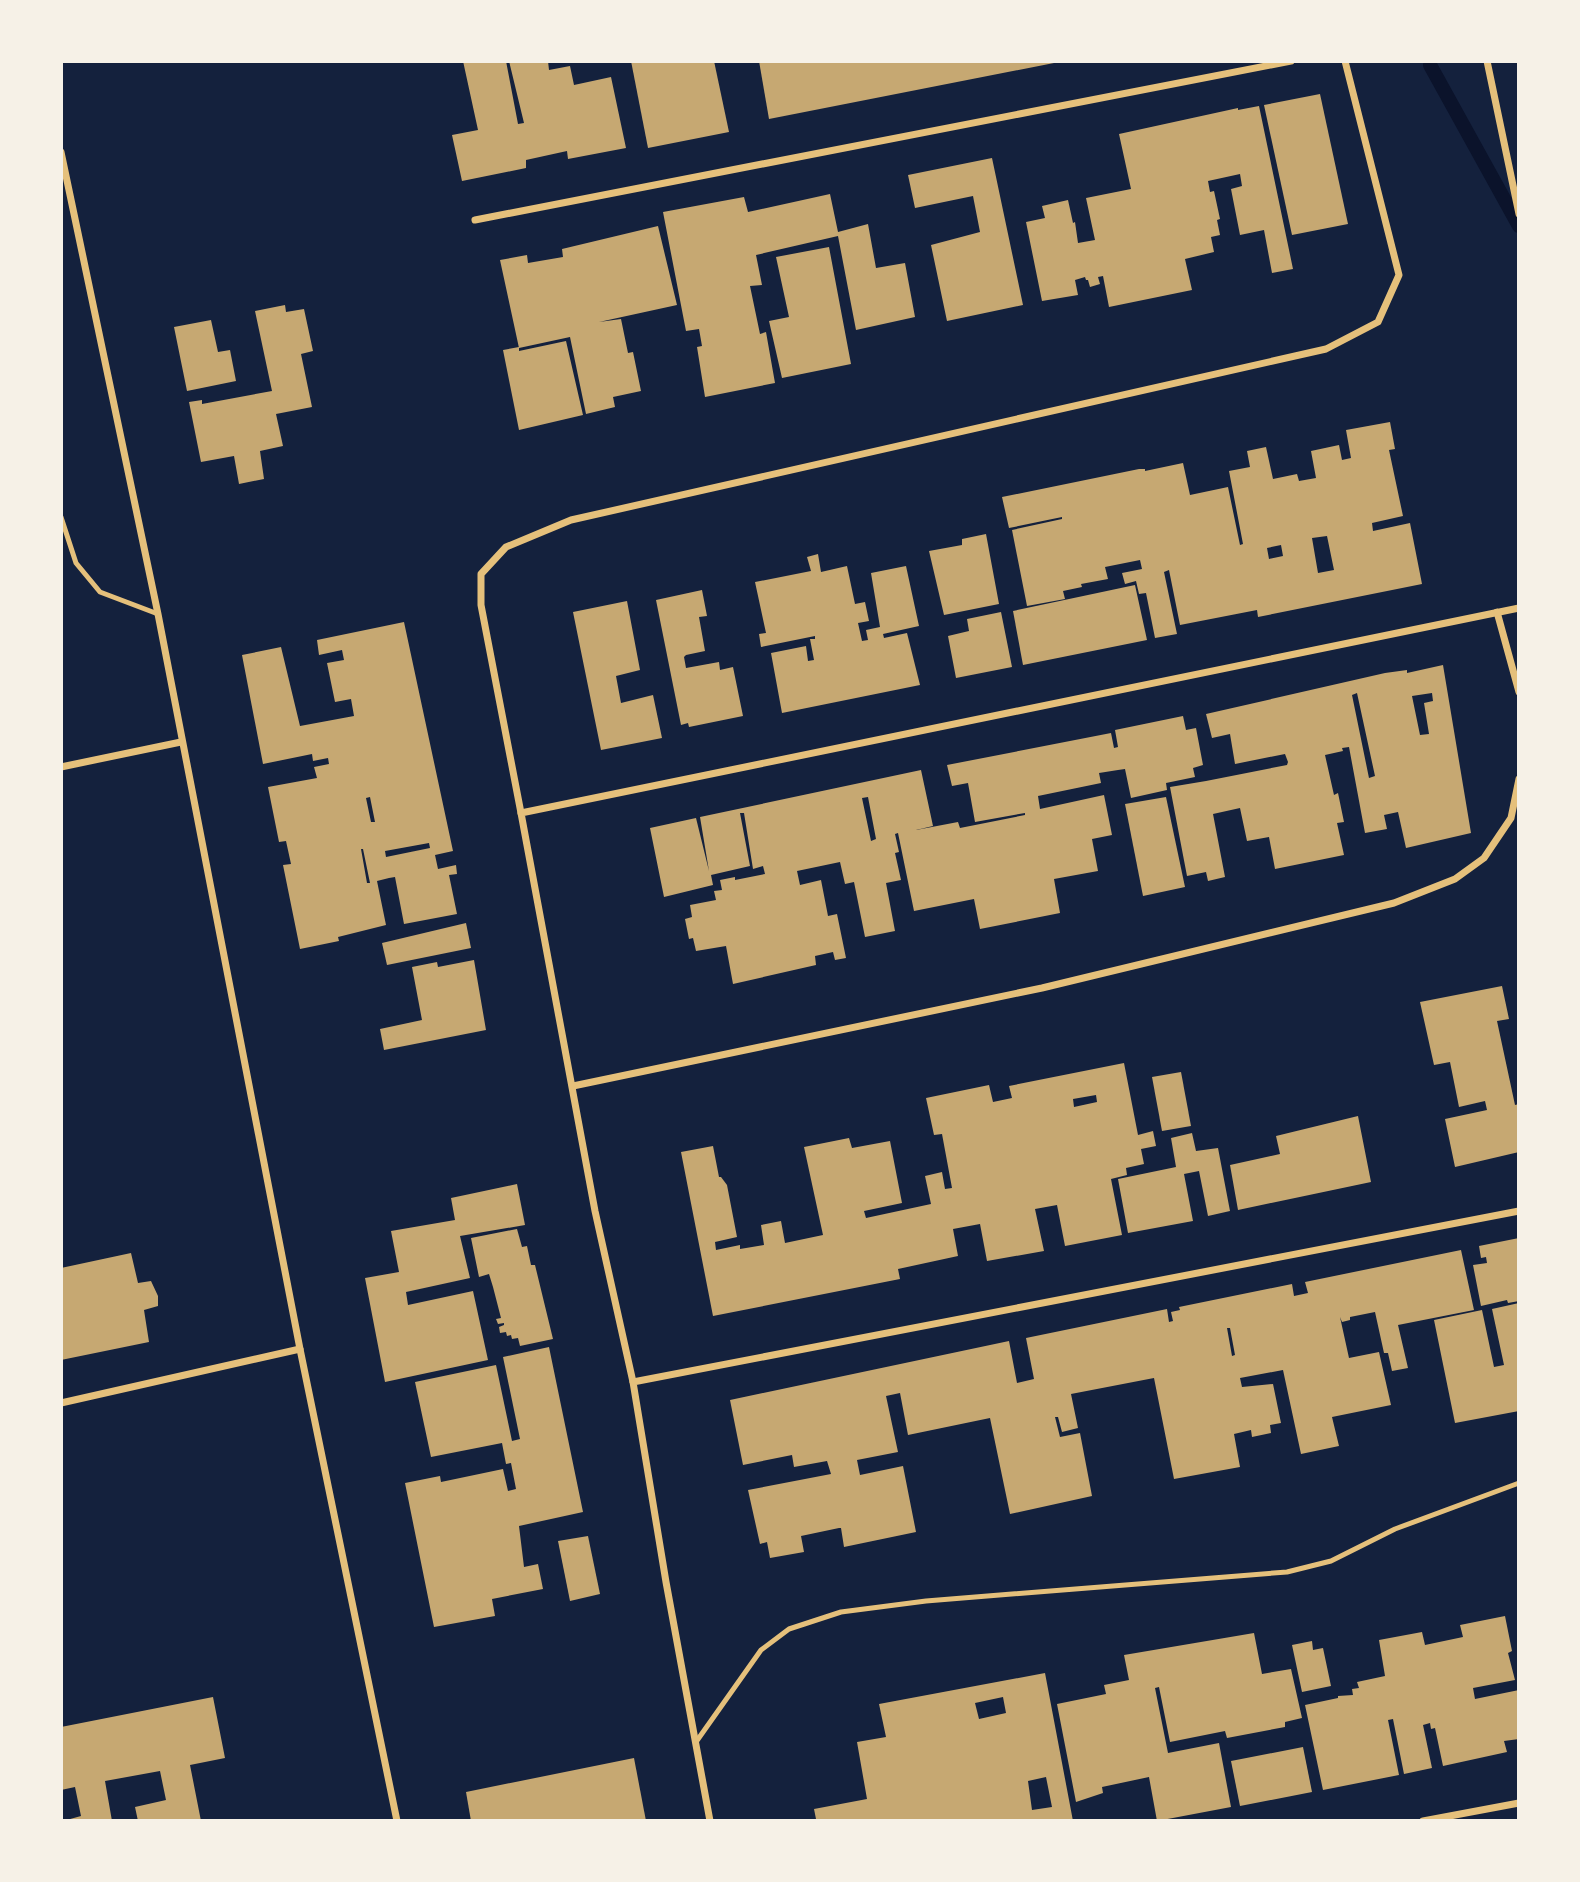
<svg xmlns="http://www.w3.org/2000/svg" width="1580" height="1882" viewBox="0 0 1580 1882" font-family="'Playfair Display',serif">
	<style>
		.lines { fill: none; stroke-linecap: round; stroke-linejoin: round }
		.stream { stroke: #0b132b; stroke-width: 14 }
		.building { fill: #c6a872; fill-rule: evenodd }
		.service { stroke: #e5c07b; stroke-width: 5 }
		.minor { stroke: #e5c07b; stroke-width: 7 }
	</style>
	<rect width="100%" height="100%" fill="#14213d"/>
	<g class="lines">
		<polyline class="stream" points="1430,65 1519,226"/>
	</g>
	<g class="building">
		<polygon points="463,61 506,61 518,124 524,123 509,61 548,61 549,70 570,66 574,85 611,77 626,148 568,159 567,151 526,160 526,168 462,181 452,135 478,130"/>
		<polygon points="631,61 714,61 729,132 648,148"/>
		<polygon points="759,61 1054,61 1054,63 769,119"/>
		<polygon points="1320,94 1348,224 1292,235 1264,105"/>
		<polygon points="1259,106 1293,269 1272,273 1264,230 1240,235 1231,189 1242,186 1240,174 1208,181 1210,192 1214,191 1220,219 1217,220 1220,235 1211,237 1214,252 1185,259 1192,290 1109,307 1103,276 1098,277 1100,284 1090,287 1088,280 1086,280 1085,277 1075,280 1078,295 1042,301 1026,222 1045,218 1042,206 1068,200 1073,223 1075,222 1078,243 1095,240 1086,198 1131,189 1119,134 1238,108 1238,110"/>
		<polygon points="992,158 1023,305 947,321 931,245 980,232 973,196 915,208 908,175"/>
		<polygon points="830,194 838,232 868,224 876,268 905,263 915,317 856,330 838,236 756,255 762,285 750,286 760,334 766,332 775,383 705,397 697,347 702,346 699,329 686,331 663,212 744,197 748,212"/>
		<polygon points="658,226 677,305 599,322 621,319 628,353 633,352 641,391 613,397 615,407 586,414 570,337 519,348 500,260 527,255 528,263 563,257 562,249"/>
		<polygon points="829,247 851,364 782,378 769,321 789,317 776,257"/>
		<polygon points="285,305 286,312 304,309 313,351 301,354 312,407 276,414 283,446 260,451 264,479 239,484 234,456 201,462 189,402 202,400 202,404 272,391 255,311"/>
		<polygon points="211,320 218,352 230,350 236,381 187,391 174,327"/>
		<polygon points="566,341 583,415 519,430 503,350 519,347 519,351"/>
		<path d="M1390,422l5,27 -6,1 14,66 -31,7 1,8 37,-8 12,61 -164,33 -1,-7 -77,15 -11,-55 -5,2 13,62 -22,4 -9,-45 -7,1 -3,-13 -11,3 -3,-11 20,-4 -2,-9 -35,7 3,12 -27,5 1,3 -19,4 2,8 -38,7 -15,-76 50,-11v-2l-53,11 -7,-31 137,-28h6v2l38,-8 7,32 38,-8 12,58 3,-1 -14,-73 21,-4 -3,-16 19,-4 7,32 24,-5 2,7 17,-3 -5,-27 28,-6 3,15 9,-2 -5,-28zM1327,536l7,34 -16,3 -6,-35zM1281,545l2,11 -14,3 -2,-11z"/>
		<polygon points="986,534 999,604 944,615 929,551 962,545 962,539"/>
		<polygon points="818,554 821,572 847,566 855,604 865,602 869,621 858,623 862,641 868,640 866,630 880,627 871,573 906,566 919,626 883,634 884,638 907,633 920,685 782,713 771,653 806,646 808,661 814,660 810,639 815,639 815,636 761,647 759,634 766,633 755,582 811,571 807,557"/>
		<polygon points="1135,585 1147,640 1023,665 1013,611"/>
		<polygon points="702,590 707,616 699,617 705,651 686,655 684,657 686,668 719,662 720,670 733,667 743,716 689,727 688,723 681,725 656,600"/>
		<polygon points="627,601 640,670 616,676 621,703 653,695 662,738 601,750 573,612"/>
		<polygon points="1001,612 1012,667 956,678 948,636 969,631 967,619"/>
		<path d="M404,622l49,229 -18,4 3,14 18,-4 1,9 -8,1 8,39 -53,10 -9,-47 -6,1 -12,3 9,44 -48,12 1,4 -39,8 -17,-84 8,-1 -5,-23 -7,1 -11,-55 49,-9 -3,-11 15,-3 -1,-6 -15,3 -1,-7 -49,10 -21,-109 39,-8 19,79 54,-10 -3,-17 -16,3 -8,-39 17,-3 -2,-10 -23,5 -2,-15zM370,797l5,25h-4l-5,-24zM429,843l1,5 -44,9 -1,-6zM361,849h2l7,34h-3z"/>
		<path d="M1443,665l28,168 -65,15 -8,-36 -14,3 3,14 -22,4 -16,-86 -7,1 1,3 -18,4 9,40 4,-2 6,29 -7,1 7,32 -69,14 -6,-32 -22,4 -7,-33 -27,6 12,63 -17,4 -2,-9 -19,4 -17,-89 36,-6 81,-16 1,-3 -3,-8 -50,10 -5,-30 -18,4 -6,-24 179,-41 22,-3v3zM1357,693l18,83 -6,2 -17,-83zM1432,693l1,8 -9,2 5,31 -9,1 -8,-39z"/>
		<path d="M1183,716l3,14 10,-2 7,37 -10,3 2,9 -29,6 1,7 -36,8 -6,-29 -7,1 -19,3 2,10 -63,13 2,13 64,-14 8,40 -20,4 6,32 -44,8 6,34 -80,16 -6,-30 -60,12 -16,-78 -3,1 4,18 -4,1 6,27 -15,3 9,48 -30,6 -11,-55 -9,2 -5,-22 -43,9 3,14 21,-5 7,36 9,-2 9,44 -11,2 -2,-8 -18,4 1,9 -83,19 -7,-38 -30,5 -3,-13 -4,1 -4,-20 7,-2 -2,-12 26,-5 -2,-9 8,-1 -2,-10 15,-3v3l30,-6 -2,-8 -10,3 -9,-56h-4l10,53 -39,9 2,10 -49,12 -14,-69 46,-10 13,53 -9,-54 221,-47 12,56 -17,4 42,-8 2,6 65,-13v-2l-50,9 -7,-39 -16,3 -5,-21 164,-32 3,15 4,-1 -3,-17zM868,797l8,42 -5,2 -9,-43z"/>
		<polygon points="1166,797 1185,887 1143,896 1125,804"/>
		<polygon points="466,923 471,948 387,965 382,943"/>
		<polygon points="474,960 486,1030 384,1050 380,1029 422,1020 412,967 437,962 438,967"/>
		<polygon points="1502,986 1509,1019 1497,1021 1515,1105 1519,1104 1519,1152 1455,1167 1445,1119 1487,1110 1485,1101 1459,1107 1450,1062 1434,1065 1420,1002"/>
		<path d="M1124,1063l14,72 15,-4 3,15 -15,3 3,15 -18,4 1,7 -16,4 11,56 -57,11 -8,-41 -22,4 9,42 -57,10 -7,-37 -27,5 5,27 -60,13 2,10 -187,37 -32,-164 32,-6 6,31h2l6,8 10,52 -22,5 1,8 24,-5v4l24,-4 -3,-20 20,-4 4,22 38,-8 -19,-88 45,-9 3,10 38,-7 12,62 -38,8 2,7 65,-14 -6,-28 17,-4 3,17 7,-1 -10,-54 -8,1 -8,-37 63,-13 4,17 19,-4 -3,-12zM1096,1095l1,7 -23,5 -1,-8z"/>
		<polygon points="1181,1072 1191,1126 1162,1131 1152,1077"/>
		<polygon points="1358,1116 1371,1182 1238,1210 1230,1165 1280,1154 1276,1136"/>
		<polygon points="1192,1133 1196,1151 1218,1148 1230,1211 1208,1216 1199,1171 1184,1174 1193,1221 1128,1233 1118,1179 1176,1167 1171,1138"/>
		<polygon points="517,1184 525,1225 460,1236 470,1278 406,1292 408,1305 473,1291 488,1360 385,1382 365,1278 399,1272 391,1231 455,1220 451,1198"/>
		<polygon points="517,1229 522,1247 527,1246 531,1265 535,1265 553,1339 520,1346 518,1338 512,1339 511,1335 507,1336 506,1332 500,1333 499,1327 504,1325 504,1323 498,1324 496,1319 501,1318 493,1287 489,1274 479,1277 471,1238"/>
		<polygon points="1519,1238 1519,1301 1508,1303 1507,1300 1481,1306 1473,1265 1487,1263 1486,1257 1481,1258 1479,1246"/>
		<path d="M1461,1250l13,60 -76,15 10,43 -16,3 -4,-18h-4l-9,-41 -25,5v3l-8,2 -2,-5 9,41 30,-6 12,53 -59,12 7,29 -38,8 -18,-84 -43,8 2,9 31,-3 8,39 -11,2 1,8 -19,4 -1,-7 -17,4 6,33 -66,12 -20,-101 -83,16 7,34 -16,4 -4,-15h-3l5,20 20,-4 12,63 -82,18 -20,-96 -82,17 -8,-42 -14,3 12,56 -41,8 3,15 43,-9 13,66 -72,15 -3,-19h-2l-38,8 3,16 -34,6 -3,-16 -7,2 -12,-54 83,-16 -4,-13 -33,6 -2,-12 -49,10 -13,-65 279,-59 8,42 17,-4 -8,-41 141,-29 2,13 4,-1 -2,-9 9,-2 -1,-3 113,-23 2,12 14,-3 -3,-11zM1227,1328h3l5,27 -3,1z"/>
		<polygon points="131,1253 138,1283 151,1281 158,1296 158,1306 144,1310 149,1342 61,1360 61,1268"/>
		<polygon points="1519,1303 1519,1411 1455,1423 1434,1320 1482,1310 1494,1367 1504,1365 1492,1309"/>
		<polygon points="549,1347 583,1512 519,1526 524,1567 538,1564 543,1589 492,1599 495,1616 434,1627 405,1483 440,1476 441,1482 503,1469 508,1491 516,1489 511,1463 506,1464 502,1443 431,1457 415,1382 496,1365 512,1441 520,1439 503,1357"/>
		<polygon points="588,1536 600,1594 570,1601 558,1541"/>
		<polygon points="1505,1616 1512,1651 1508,1653 1515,1680 1473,1688 1475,1699 1519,1690 1519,1739 1504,1741 1507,1752 1443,1766 1435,1728 1431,1729 1430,1723 1423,1725 1432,1768 1404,1774 1393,1719 1388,1720 1399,1775 1323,1790 1305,1705 1338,1698 1338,1696 1353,1695 1352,1689 1359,1688 1357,1682 1385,1676 1379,1640 1422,1632 1425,1645 1463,1637 1460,1625"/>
		<polygon points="1254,1633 1262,1674 1291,1669 1302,1718 1285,1722 1285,1727 1227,1738 1225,1731 1170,1742 1159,1687 1155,1688 1168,1753 1219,1743 1231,1807 1157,1821 1149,1777 1102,1787 1103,1793 1076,1802 1057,1704 1106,1694 1104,1685 1129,1680 1124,1655"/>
		<polygon points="1312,1641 1313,1650 1323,1648 1331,1686 1302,1692 1292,1645"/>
		<path d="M1045,1673l28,148h-262l5,-2 -2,-10 53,-10 -10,-57 29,-5 -7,-33zM1003,1697l3,16 -27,6 -4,-16zM1046,1777l6,30 -20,3 -4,-29z"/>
		<polygon points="213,1697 225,1758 190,1765 201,1821 138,1821 135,1807 166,1800 160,1771 105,1781 112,1821 63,1821 81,1816 75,1787 61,1790 61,1727"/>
		<polygon points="1303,1747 1312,1792 1240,1806 1231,1761"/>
		<polygon points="634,1758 646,1821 471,1821 466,1792"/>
	</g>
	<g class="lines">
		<g class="service">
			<polyline points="61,517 76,563 100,592 158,614"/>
			<polyline points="696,1742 761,1650 789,1629 841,1612 926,1601 1287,1572 1331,1561 1395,1529 1519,1483"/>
		</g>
		<g class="minor">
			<polyline points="1487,61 1519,214"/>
			<polyline points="61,152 158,614 300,1349 397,1821"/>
			<polyline points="475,220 1291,61"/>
			<polyline points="1497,612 1519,692"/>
			<polyline points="61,767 181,742"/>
			<polyline points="521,813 481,605 481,574 506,547 571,520 1326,349 1378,322 1399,275 1345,61"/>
			<polyline points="573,1086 1042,988 1394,903 1455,879 1484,858 1511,818 1519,779"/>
			<polyline points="633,1382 595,1211 521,813 1519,608"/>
			<polyline points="61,1403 300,1349"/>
			<polyline points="710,1821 666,1582 633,1382 1519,1211"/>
			<polyline points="1423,1821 1519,1803"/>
		</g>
	</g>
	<rect width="1580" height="1882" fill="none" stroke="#f6f1e7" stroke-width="126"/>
</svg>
